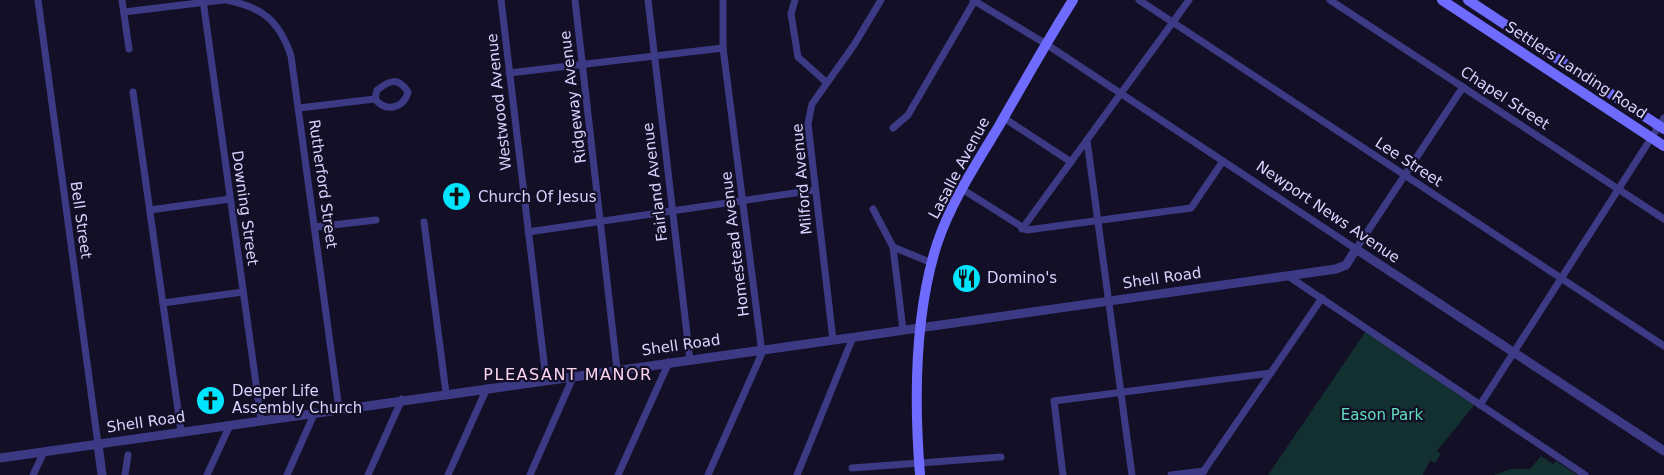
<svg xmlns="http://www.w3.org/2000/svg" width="1664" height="475" viewBox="0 0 1664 475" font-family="'DejaVu Sans',sans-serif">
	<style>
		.green { fill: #12302f }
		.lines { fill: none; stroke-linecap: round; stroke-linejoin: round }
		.minor { stroke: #3d3a85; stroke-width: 7 }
		.tertiary { stroke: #3d3a85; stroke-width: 9 }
		.secondary { stroke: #6f6bff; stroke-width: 10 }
		.labels { text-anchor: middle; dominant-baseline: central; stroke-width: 4.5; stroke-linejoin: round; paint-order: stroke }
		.street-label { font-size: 15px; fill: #d9d4ff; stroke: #130f26 }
		.poi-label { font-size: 15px; fill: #d9d4ff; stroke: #130f26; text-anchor: start }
		.park-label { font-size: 15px; fill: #5fe0c0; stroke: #130f26 }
		.neighbourhood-label { font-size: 16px; letter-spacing: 1.5px; fill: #ffd6f0; stroke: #130f26 }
	</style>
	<rect width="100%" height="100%" fill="#130f26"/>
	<g class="green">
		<polygon points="1366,331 1475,404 1437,451 1441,454 1435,463 1430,460 1423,475 1268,475"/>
		<polygon points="1541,456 1553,464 1556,461 1577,475 1494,475 1511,469 1530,469"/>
	</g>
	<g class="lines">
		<g class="minor">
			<polyline points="38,0 98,444"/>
			<polyline points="122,0 129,49"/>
			<polyline points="203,0 261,420"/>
			<path d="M226,0c36,7 53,20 65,56l48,353"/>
			<polyline points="501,0 546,379"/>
			<polyline points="575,0 617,369"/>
			<polyline points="648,0 690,360"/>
			<polyline points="795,0 791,14 798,57 826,82"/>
			<polyline points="973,0 1046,44 1356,249 1463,87"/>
			<polyline points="1139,0 1664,346"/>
			<polyline points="1330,0 1664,219"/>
			<polyline points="124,12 223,0"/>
			<polyline points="509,73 723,48"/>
			<polyline points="133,92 181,431"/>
			<path d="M299,108l76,-9 2,-9c13,-10 21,-13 31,2 -4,16 -22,21 -33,7"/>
			<polyline points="1004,118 1071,162"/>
			<polyline points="893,128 908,115 975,0"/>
			<polyline points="1087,140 1132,475"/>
			<polyline points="962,189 1027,230 1191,208 1223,161"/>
			<polyline points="873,209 893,247 903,330"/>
			<polyline points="150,210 230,199"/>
			<polyline points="424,222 446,393"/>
			<polyline points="315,227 376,220"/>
			<polyline points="1022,229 1189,0"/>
			<polyline points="528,232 815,190"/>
			<polyline points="893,247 932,263"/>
			<polyline points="1288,276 1585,475"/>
			<polyline points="163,303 243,292"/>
			<polyline points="833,340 808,124 812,104 854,45 881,0"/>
			<polyline points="1480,405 1664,118"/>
			<polyline points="852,468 1001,457"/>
			<polyline points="33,475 44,452"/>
			<polyline points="125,475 128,455"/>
			<polyline points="207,475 230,425"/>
			<polyline points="287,475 315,412"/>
			<polyline points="368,475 402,399"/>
			<polyline points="448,475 487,388"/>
			<polyline points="530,475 574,375"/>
			<polyline points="618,475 669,362"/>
			<polyline points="708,475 762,353 723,48 723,0"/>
			<polyline points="797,475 853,337"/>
			<polyline points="1063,475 1054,401 1271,373"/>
			<polyline points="1171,475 1204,471"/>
			<polyline points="1201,475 1322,298"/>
		</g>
		<g class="tertiary">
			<polyline points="98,444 102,475"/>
			<polyline points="0,458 1336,269 1346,265 1356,249 1664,451"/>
		</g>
		<g class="secondary">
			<polyline points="1442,0 1664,146"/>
			<polyline points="1468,0 1664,129"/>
			<path d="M920,475c-6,-75 -6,-159 17,-231 14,-42 39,-80 62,-118 24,-42 48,-85 74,-126"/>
		</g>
	</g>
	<defs>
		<symbol id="church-disc" viewBox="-11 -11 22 22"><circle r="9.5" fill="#00e5ff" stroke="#130f26"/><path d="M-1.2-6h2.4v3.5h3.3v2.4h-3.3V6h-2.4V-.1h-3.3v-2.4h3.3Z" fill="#111"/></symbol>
		<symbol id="restaurant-disc" viewBox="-11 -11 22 22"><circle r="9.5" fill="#00e5ff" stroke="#130f26"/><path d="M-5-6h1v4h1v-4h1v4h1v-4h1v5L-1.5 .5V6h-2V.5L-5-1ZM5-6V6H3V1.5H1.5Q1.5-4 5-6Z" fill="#111"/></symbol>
	</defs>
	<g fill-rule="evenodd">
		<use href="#church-disc" x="440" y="180" width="33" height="33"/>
		<use href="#restaurant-disc" x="950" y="262" width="33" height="33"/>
		<use href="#church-disc" x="194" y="384" width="33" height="33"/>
	</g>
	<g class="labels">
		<g class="street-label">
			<text transform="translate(1576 70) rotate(33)">Settlers Landing Road</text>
			<text transform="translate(573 97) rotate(-97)">Ridgeway Avenue</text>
			<text transform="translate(1505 98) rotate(33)">Chapel Street</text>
			<text transform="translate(499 102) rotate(-96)">Westwood Avenue</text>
			<text transform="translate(1409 162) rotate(33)">Lee Street</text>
			<text transform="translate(959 168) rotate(-62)">Lasalle Avenue</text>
			<text transform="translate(802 179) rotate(-95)">Milford Avenue</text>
			<text transform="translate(655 182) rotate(-97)">Fairland Avenue</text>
			<text transform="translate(323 184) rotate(82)">Rutherford Street</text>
			<text transform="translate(245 208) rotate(82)">Downing Street</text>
			<text transform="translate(1328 212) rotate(34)">Newport News Avenue</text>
			<text transform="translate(81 220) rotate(82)">Bell Street</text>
			<text transform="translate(735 244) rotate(-97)">Homestead Avenue</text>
			<text transform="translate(1162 278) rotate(-8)">Shell Road</text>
			<text transform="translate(681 345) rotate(-8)">Shell Road</text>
			<text transform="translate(146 422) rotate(-8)">Shell Road</text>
		</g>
		<g class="poi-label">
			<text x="478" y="197">Church Of Jesus</text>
			<text x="987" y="278">Domino's</text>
			<text x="232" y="391">Deeper Life<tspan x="232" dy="17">Assembly Church</tspan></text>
		</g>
		<g class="park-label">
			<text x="1382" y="415">Eason Park</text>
		</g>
		<g class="neighbourhood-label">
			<text x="568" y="374">PLEASANT MANOR</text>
		</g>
	</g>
</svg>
